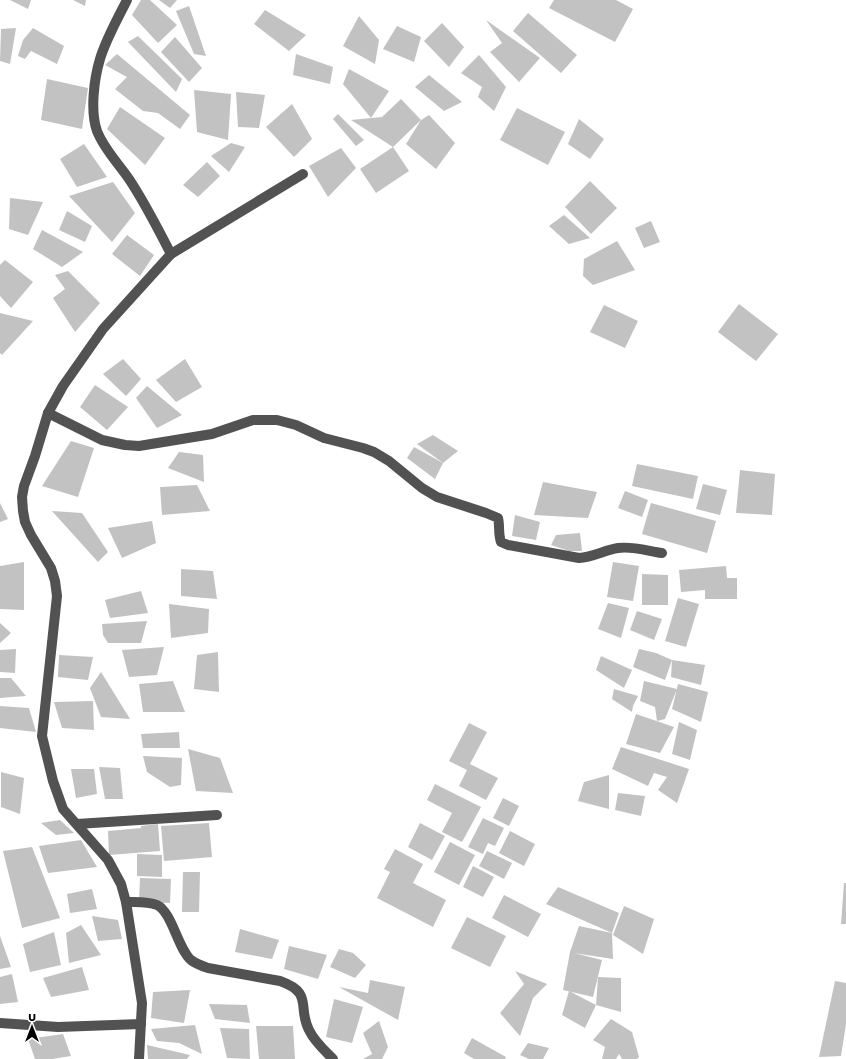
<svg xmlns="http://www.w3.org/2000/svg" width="846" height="1059" viewBox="0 0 846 1059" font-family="Poppins,sans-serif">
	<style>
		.building { fill: #c2c2c2 }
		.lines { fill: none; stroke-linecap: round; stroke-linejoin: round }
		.minor { stroke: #525252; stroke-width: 10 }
	</style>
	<rect width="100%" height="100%" fill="#fff"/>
	<g class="building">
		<polygon points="10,0 31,0 28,9"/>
		<polygon points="73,0 86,0 85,6"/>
		<polygon points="141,0 150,0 177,25 158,43 132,15"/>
		<polygon points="159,0 177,0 170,8"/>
		<polygon points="554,0 616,0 633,9 615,42 549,8"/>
		<polygon points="189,6 206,56 194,54 176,11"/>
		<polygon points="265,10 306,35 289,51 254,24"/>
		<polygon points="528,13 577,55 561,73 513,31"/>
		<polygon points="359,16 379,40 375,64 343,46"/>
		<polygon points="486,20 540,58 519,82 490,52 502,43"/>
		<polygon points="442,23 464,47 449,67 424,41"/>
		<polygon points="397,26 421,37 414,62 383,49"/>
		<polygon points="16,28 10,64 0,61 1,29"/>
		<polygon points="33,28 64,46 57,64 31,51 25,59 18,56 23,40"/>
		<polygon points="138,36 182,79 176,92 128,42"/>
		<polygon points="175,37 202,68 189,82 161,52"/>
		<polygon points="117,54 190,115 180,129 158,113 143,111 115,89 127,77 105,65"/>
		<polygon points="296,54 333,67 330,84 293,75"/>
		<polygon points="479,55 506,87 494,111 478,97 482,87 461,73"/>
		<polygon points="349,69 389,91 371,118 343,84"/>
		<polygon points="429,75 462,102 444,111 415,87"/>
		<polygon points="47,79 88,88 82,129 41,120"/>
		<polygon points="194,90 231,94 228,140 197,132"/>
		<polygon points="236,92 265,95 259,128 238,127"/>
		<polygon points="401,99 421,120 393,147 351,120 382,117"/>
		<polygon points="292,104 312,139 294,157 266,127"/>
		<polygon points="120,107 165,138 145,165 107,129"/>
		<polygon points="517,108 565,132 548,165 500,140"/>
		<polygon points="338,114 364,140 356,146 333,119"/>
		<polygon points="429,115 455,143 436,169 406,144 421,120"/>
		<polygon points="579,119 604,139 590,159 568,144"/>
		<polygon points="231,143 245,147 229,172 211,156"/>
		<polygon points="84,144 107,177 77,187 60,159"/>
		<polygon points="393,147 409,171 376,193 360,169"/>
		<polygon points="341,148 356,168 328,197 309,166"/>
		<polygon points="207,162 220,176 198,197 183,185"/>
		<polygon points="590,181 617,208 591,234 565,207"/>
		<polygon points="113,182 135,213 112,242 69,196"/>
		<polygon points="10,198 43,202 28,235 9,229"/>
		<polygon points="67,211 92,226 85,242 59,230"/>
		<polygon points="564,215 590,238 569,244 549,226"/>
		<polygon points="651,221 660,242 644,248 635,228"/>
		<polygon points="42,230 83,252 62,267 33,249"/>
		<polygon points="127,235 154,255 140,276 112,254"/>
		<polygon points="617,241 635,270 593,285 583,276 584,259"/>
		<polygon points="5,260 33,282 11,308 0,296 0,265"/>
		<polygon points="68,271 100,303 75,332 53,298 65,289 55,275"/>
		<polygon points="739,304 778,334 756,361 718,332"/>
		<polygon points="604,305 638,321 625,348 590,332"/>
		<polygon points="0,313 33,321 2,355 0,353"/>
		<polygon points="123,359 141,379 126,396 103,374"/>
		<polygon points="185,359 202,387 176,402 156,380"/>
		<polygon points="95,385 128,407 107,430 80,407"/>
		<polygon points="147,386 182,415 157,428 136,398"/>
		<polygon points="433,435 458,451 443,463 417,444"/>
		<polygon points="71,441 94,448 78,497 42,486"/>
		<polygon points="414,447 443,463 435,479 407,458"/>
		<polygon points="179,452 203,455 204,482 168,468"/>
		<polygon points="637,464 698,476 693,499 632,486"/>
		<polygon points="740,470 775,474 772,515 736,513"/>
		<polygon points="543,482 597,492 588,518 534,515"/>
		<polygon points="703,484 727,490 720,515 696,509"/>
		<polygon points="197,485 210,511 162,515 160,487"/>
		<polygon points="625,491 648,500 642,517 618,508"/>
		<polygon points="0,503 8,519 0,522"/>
		<polygon points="651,503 716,521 707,553 642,534"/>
		<polygon points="52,511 82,513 108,552 98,562"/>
		<polygon points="515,515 540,522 536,540 512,536"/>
		<polygon points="152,521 156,543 122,558 108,528"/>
		<polygon points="580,533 582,551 569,551 551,545 556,535"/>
		<polygon points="24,562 24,610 0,609 0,566"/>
		<polygon points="613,562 639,566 633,601 607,597"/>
		<polygon points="726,566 727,578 737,578 737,599 705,599 705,590 681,592 679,570"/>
		<polygon points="181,569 213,571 217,599 181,596"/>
		<polygon points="642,574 668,575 668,605 642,605"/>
		<polygon points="141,591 148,613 110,618 105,600"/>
		<polygon points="678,598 699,604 686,647 665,641"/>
		<polygon points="608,603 629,608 621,638 598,629"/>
		<polygon points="169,604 209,609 208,633 171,638"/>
		<polygon points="637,611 662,619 654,640 630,630"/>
		<polygon points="147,621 141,643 108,643 103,635 102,624"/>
		<polygon points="0,623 11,633 0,643"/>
		<polygon points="164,647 157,675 129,677 122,650"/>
		<polygon points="16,649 15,673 0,672 0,650"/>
		<polygon points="639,649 656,653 672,660 665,680 633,667"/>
		<polygon points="218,652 219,692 194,689 197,655"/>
		<polygon points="59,655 93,657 88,680 58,677"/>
		<polygon points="601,656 632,670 624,688 596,670"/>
		<polygon points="672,660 705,665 701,685 671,677"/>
		<polygon points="101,672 130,719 101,717 90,688"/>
		<polygon points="0,678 11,678 26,696 0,698"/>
		<polygon points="173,681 185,712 143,712 139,684"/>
		<polygon points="644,681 677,689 665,719 657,721 655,707 640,701"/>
		<polygon points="678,684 708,692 701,722 672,709"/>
		<polygon points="614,689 638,696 633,706 632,712 612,699"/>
		<polygon points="93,701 94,730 62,728 54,702"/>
		<polygon points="0,706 29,708 36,732 0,728"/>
		<polygon points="636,714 674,727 660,753 626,744"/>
		<polygon points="679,722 697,730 690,760 672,754"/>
		<polygon points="469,723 487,732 470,764 498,778 486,800 459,786 467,770 449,761"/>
		<polygon points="179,732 180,748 143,748 141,734"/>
		<polygon points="621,747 689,769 677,803 658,790 667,777 654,773 648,786 612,769"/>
		<polygon points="188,749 220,758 233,793 196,791"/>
		<polygon points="143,756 182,758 181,785 170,787 147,772"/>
		<polygon points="99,767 120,768 123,799 105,799"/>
		<polygon points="71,769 94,769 97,794 76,798"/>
		<polygon points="1,772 24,778 20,814 1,807"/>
		<polygon points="609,775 609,809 578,801 584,782"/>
		<polygon points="435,784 481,807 462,842 442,832 452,813 427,800"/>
		<polygon points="618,793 645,796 641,816 615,810"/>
		<polygon points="503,798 519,806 509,826 493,818"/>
		<polygon points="483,818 504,828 495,846 488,843 483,854 468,847"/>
		<polygon points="60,820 74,833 56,835 41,823"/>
		<polygon points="209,823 212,857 164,861 161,826"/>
		<polygon points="420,823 445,836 432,860 408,847"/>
		<polygon points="158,824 160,851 109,855 108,831 141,828 141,826"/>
		<polygon points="510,831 535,844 524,866 499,853"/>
		<polygon points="81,840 97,867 48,873 39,846"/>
		<polygon points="450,842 475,855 459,885 434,872"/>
		<polygon points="32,847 60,918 22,928 3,851"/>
		<polygon points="395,849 423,864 413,883 446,900 433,927 377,898 390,872 384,869"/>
		<polygon points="487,851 512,863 504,879 479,866"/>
		<polygon points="137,854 162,855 162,877 137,876"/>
		<polygon points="473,866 494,877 483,897 463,887"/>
		<polygon points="183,872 200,872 199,912 182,912"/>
		<polygon points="140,878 171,879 170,903 139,902"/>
		<polygon points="844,883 846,883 846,924 841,924"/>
		<polygon points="558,887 619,913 612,933 546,904"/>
		<polygon points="92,889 97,909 70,913 67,894"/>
		<polygon points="504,895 541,914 528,937 492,918"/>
		<polygon points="624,906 654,919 643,954 613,935"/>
		<polygon points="92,916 118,920 122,939 98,941"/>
		<polygon points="467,917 506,936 490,967 451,948"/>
		<polygon points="81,925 101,955 69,963 66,933"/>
		<polygon points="579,926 612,933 613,959 574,953 602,960 593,997 563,990 570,952"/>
		<polygon points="240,929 279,940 272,959 235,952"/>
		<polygon points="54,932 61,965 30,972 23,944"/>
		<polygon points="0,936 11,967 0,969"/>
		<polygon points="289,946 327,955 318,979 284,969"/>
		<polygon points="339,949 353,953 366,965 355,978 330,967"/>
		<polygon points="82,967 89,990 51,997 43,978"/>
		<polygon points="515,971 547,984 533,998 520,1036 500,1013 524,984"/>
		<polygon points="12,974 18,1002 0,1004 0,977"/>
		<polygon points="598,977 621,978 621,1012 596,1005"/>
		<polygon points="370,980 405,987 398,1020 339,987 368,993"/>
		<polygon points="835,981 846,983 846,1024 841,1056 819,1057"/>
		<polygon points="190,990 184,1023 151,1018 153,992"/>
		<polygon points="569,991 596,1005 585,1028 562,1015"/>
		<polygon points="334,999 363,1007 352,1043 326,1037"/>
		<polygon points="209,1004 247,1005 250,1023 215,1019"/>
		<polygon points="611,1019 632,1032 639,1057 637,1059 622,1059 619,1054 616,1059 602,1059 605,1047 593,1040"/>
		<polygon points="379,1021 388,1047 382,1059 363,1059 372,1054 363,1033"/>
		<polygon points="195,1025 202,1054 179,1043 157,1041 151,1029"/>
		<polygon points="256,1026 293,1026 295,1059 259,1059"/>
		<polygon points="220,1028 249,1029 250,1059 227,1058"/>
		<polygon points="63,1034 71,1056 52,1059 35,1059 28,1039"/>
		<polygon points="472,1038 506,1057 505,1059 474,1059 464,1053"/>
		<polygon points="528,1043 549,1048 543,1059 529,1059 520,1055"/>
		<polygon points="147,1045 190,1055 187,1059 148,1059"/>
	</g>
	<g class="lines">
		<g class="minor">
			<path d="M127,0c-9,18 -21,39 -27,59 -6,20 -10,52 -3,72 7,18 21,32 32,48 16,24 29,50 42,75"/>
			<path d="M48,413l54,27 23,5 14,1 73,-12 41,-14h24l19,5 28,13 39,10 11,4 15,9 33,27 15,9 49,16 12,5c2,8 0,16 3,24l7,3 71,13c14,-1 26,-8 39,-10 15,-2 30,3 44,5"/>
			<polyline points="77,824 217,815"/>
			<path d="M126,902c10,0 22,-1 31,3 15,7 21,44 34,55 5,4 11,6 17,8l72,13c34,12 17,26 29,49 5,11 15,20 24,29"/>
			<polyline points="0,1023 58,1027 141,1024"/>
			<polyline points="139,1059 142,1003 126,902 121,884 108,860 63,809 53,781 42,736 57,596 55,581 51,568 31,535 25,522 23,511 22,497 24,486 35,456 48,413 63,386 103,329 171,254 303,174"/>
		</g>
	</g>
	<g transform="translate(32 1027)" stroke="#ffffff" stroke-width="3" paint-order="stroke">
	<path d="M0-3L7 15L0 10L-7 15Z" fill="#000000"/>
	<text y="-6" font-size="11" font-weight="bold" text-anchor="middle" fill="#000000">U</text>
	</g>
</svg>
